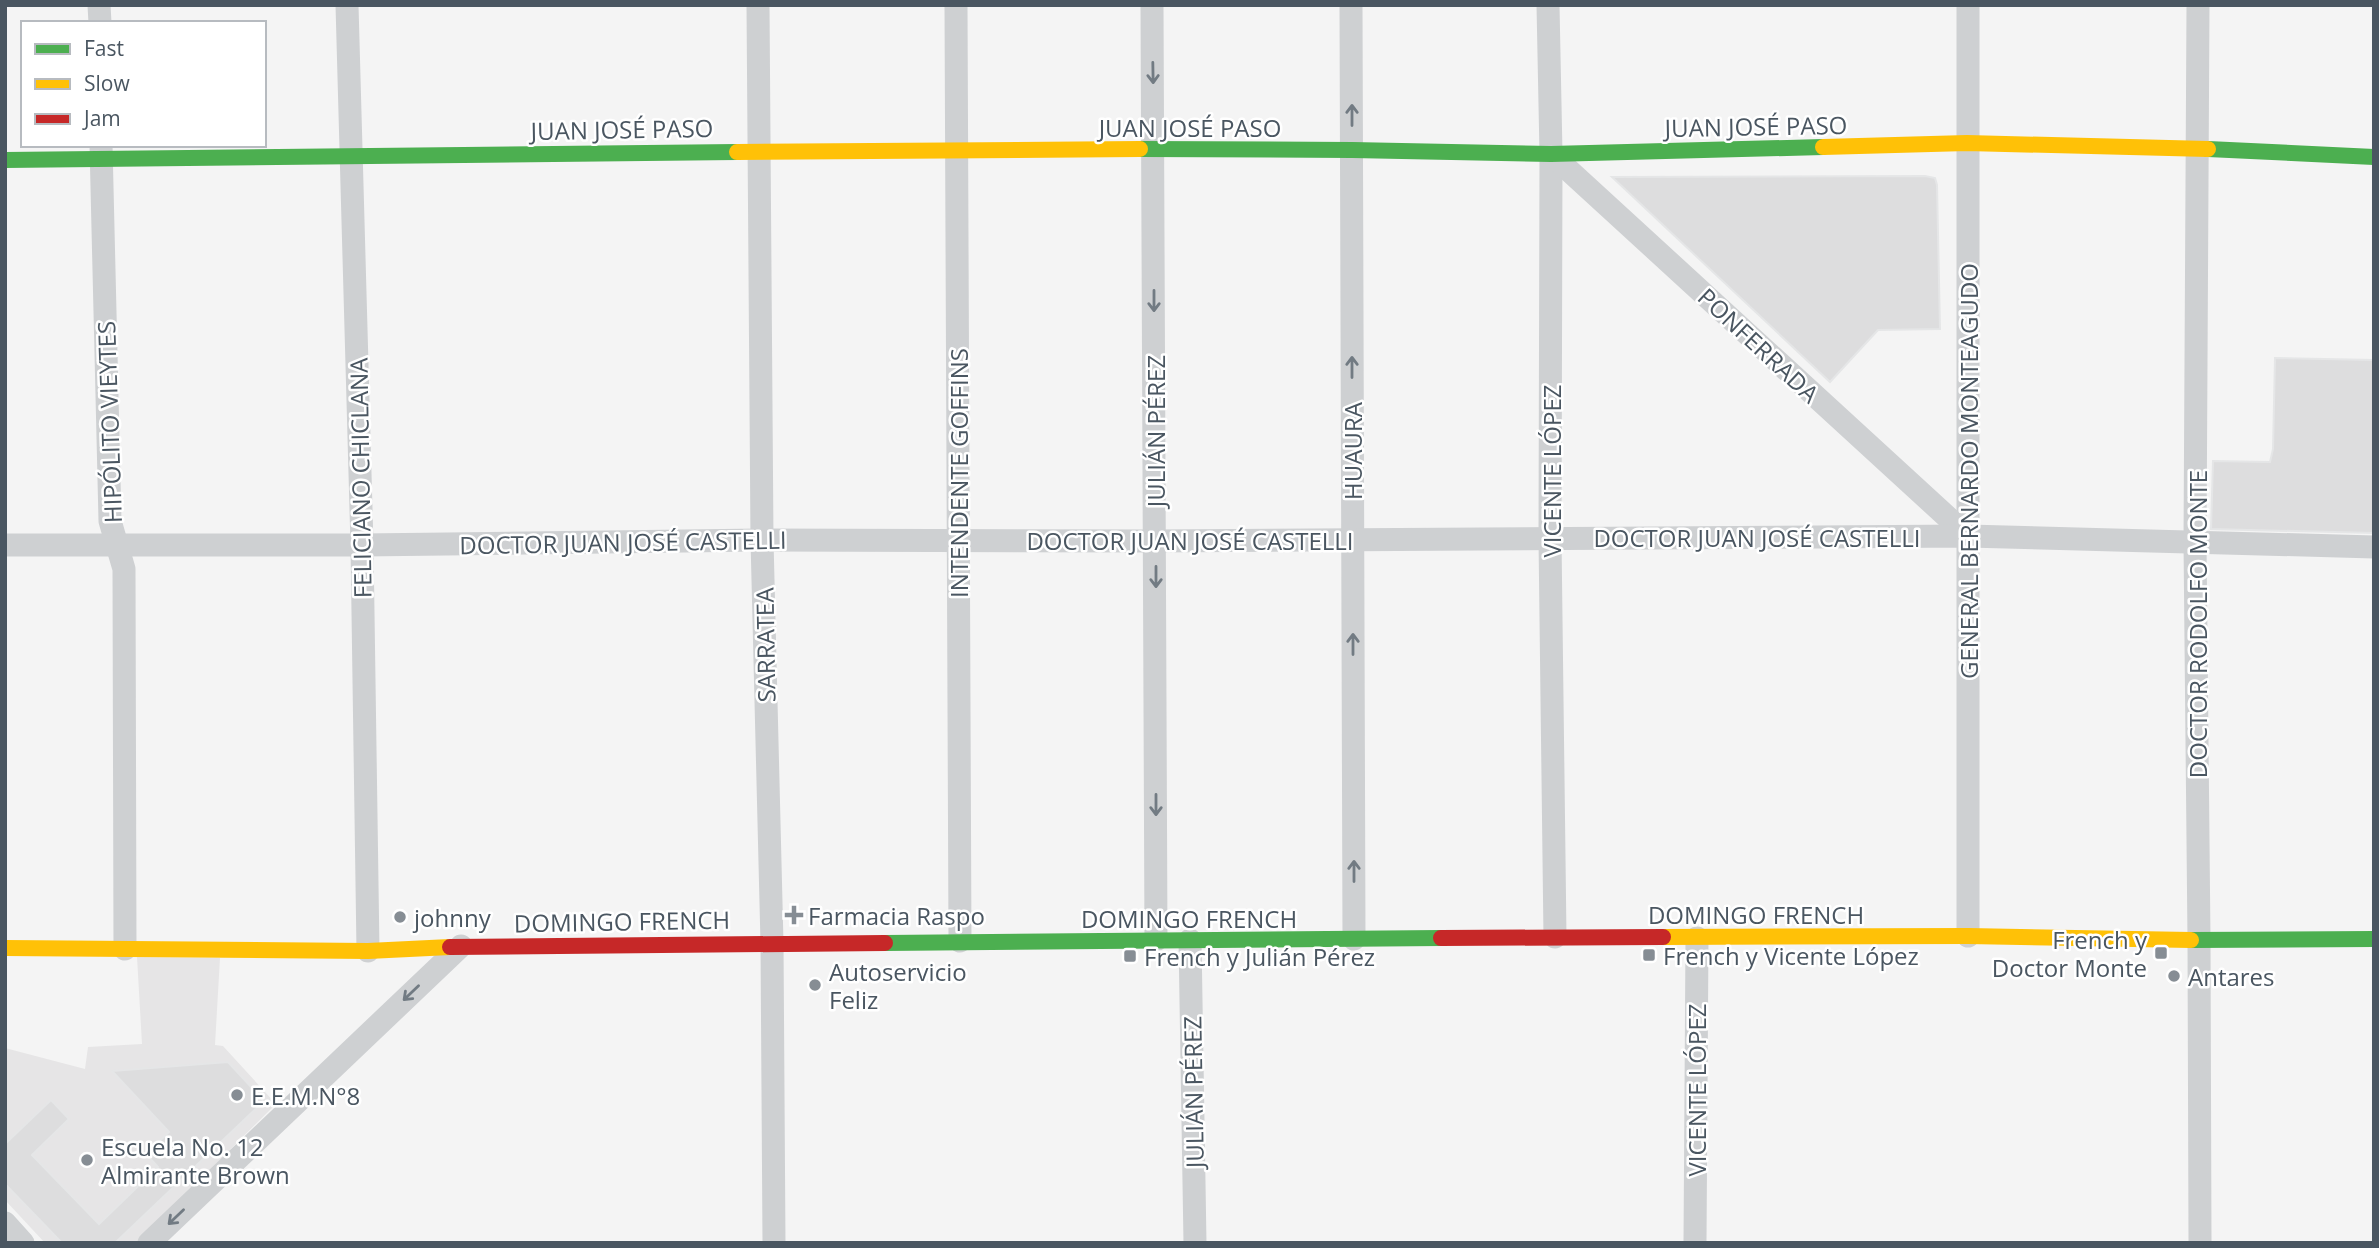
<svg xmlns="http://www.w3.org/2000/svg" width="2379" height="1248" viewBox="0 0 2379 1248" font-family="'Open Sans',sans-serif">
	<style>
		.education { fill: #e6e5e6 }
		.building { fill: #ddddde; stroke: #e5e6e7; stroke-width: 2 }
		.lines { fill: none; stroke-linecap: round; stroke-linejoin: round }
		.street { stroke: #ced0d2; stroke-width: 23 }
		.fast { stroke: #4caf50; stroke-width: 16 }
		.slow { stroke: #ffc107; stroke-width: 16 }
		.jam { stroke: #c62828; stroke-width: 16 }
		.oneway { stroke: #727b83 }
		.poi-dot { fill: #868d94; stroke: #fff; stroke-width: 2.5 }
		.labels { text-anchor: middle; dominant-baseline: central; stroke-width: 5; stroke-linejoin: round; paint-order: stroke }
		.street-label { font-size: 24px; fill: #4a5661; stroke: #fff }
		.poi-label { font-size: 24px; fill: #4a5661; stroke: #fff; text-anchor: start }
	</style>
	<rect width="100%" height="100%" fill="#f4f4f4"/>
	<polygon class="education" points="137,957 220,958 215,1045 223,1046 276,1104 136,1243 45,1243 5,1200 5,1048 85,1069 88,1047 142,1044"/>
	<g class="building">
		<polygon points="1925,176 1935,178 1937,185 1940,329 1878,330 1830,382 1612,177"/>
		<polygon points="2275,358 2374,360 2374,533 2211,529 2213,461 2270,462 2273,449"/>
		<polygon points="228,1062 264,1101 115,1243 62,1243 5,1184 5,1144 51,1100 69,1119 32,1155 99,1224 158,1167 146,1154 169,1132 112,1071"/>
	</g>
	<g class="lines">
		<g class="street">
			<polyline points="99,5 100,23"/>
			<polyline points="347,5 362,545 368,951"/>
			<polyline points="758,5 762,540 772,943 774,1243"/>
			<polyline points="956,5 960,941"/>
			<polyline points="1152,5 1156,940"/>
			<polyline points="1351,5 1354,939"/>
			<polyline points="1548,5 1551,154 1550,539 1555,937"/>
			<polyline points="2198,5 2195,542 2199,940 2200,1243"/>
			<polyline points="101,145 110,521 124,569 125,949"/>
			<polyline points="1551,154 1968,536"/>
			<polyline points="5,545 362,545 762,540 1156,541 1968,536 2374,547"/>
			<polyline points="1968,936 1968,5"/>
			<polyline points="1190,940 1195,1243"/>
			<polyline points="5,1223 23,1243"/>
			<polyline points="149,1243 461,946"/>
			<polyline points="1695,1243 1697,938"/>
		</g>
		<g class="fast">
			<polyline points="1140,149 1352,150 1551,154 1823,147"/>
			<polyline points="2208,149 2374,157"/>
			<polyline points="5,160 737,152"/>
			<polyline points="2191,940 2374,939"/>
			<polyline points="885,943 1441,938"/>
		</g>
		<g class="slow">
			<polyline points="1823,147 1967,143 2208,149"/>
			<polyline points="737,152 1140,149"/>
			<polyline points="1663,937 1968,936 2191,940"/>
			<polyline points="5,948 368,951 450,947"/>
		</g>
		<g class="jam">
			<polyline points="1441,938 1663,937"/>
			<polyline points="450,947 885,943"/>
		</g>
	</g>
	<defs><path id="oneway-shaft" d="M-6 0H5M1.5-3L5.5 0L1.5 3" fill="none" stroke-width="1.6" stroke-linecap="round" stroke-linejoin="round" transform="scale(1.75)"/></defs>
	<g class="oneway">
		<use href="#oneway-shaft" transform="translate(1153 73) rotate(89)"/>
		<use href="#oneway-shaft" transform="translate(1352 115) rotate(-90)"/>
		<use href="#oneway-shaft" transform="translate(1154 301) rotate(90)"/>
		<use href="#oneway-shaft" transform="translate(1352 367) rotate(-90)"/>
		<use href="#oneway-shaft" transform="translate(1156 577) rotate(90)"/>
		<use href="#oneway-shaft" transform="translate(1353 644) rotate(-90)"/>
		<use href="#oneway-shaft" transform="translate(1156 805) rotate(90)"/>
		<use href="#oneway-shaft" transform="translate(1354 871) rotate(-90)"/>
		<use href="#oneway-shaft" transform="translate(411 993) rotate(136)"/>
		<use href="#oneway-shaft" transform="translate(176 1217) rotate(136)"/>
	</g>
	<g class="poi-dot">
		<path d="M790.5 904.5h7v7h7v7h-7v7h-7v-7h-7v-7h7z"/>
		<circle cx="400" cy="917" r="7"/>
		<rect x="2154" y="946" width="14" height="14" rx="3.5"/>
		<rect x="1642" y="948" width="14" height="14" rx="3.5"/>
		<rect x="1123" y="949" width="14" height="14" rx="3.5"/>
		<circle cx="2174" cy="976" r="7"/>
		<circle cx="815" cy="985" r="7"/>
		<circle cx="237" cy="1095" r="7"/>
		<circle cx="87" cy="1160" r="7"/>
	</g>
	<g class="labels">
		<g class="street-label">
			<text transform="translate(1756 126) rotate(-1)">JUAN JOSÉ PASO</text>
			<text x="1190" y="127">JUAN JOSÉ PASO</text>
			<text transform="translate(622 129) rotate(-1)">JUAN JOSÉ PASO</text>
			<text transform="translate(1759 345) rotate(43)">PONFERRADA</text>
			<text transform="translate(109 422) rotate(-92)">HIPÓLITO VIEYTES</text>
			<text transform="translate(1155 431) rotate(-90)">JULIÁN PÉREZ</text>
			<text transform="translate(1352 451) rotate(-90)">HUAURA</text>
			<text transform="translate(1551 471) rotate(-90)">VICENTE LÓPEZ</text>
			<text transform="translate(1968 471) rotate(-90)">GENERAL BERNARDO MONTEAGUDO</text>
			<text transform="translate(958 473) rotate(-90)">INTENDENTE GOFFINS</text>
			<text transform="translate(360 478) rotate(-91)">FELICIANO CHICLANA</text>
			<text x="1757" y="537">DOCTOR JUAN JOSÉ CASTELLI</text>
			<text x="1190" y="540">DOCTOR JUAN JOSÉ CASTELLI</text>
			<text transform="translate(623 542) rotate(-1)">DOCTOR JUAN JOSÉ CASTELLI</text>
			<text transform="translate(2197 624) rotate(-90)">DOCTOR RODOLFO MONTE</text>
			<text transform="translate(765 645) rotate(-91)">SARRATEA</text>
			<text x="1756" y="914">DOMINGO FRENCH</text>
			<text x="1189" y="918">DOMINGO FRENCH</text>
			<text transform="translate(622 921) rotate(-1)">DOMINGO FRENCH</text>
			<text transform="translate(1696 1090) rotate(-90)">VICENTE LÓPEZ</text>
			<text transform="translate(1193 1092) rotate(-91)">JULIÁN PÉREZ</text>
		</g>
		<g class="poi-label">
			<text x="808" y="915">Farmacia Raspo</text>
			<text x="414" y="917">johnny</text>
			<text x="2147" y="939" text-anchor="end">French y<tspan x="2147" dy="28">Doctor Monte</tspan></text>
			<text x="1663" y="955">French y Vicente López</text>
			<text x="1144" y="956">French y Julián Pérez</text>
			<text x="829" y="971">Autoservicio<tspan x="829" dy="28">Feliz</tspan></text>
			<text x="2188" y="976">Antares</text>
			<text x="251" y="1095">E.E.M.N°8</text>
			<text x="101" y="1146">Escuela No. 12<tspan x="101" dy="28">Almirante Brown</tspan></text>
		</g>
	</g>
	<rect width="2379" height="1248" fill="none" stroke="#4a5661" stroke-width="14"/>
	<rect x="21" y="21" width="245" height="126" fill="#ffffff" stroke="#b7bbc0" stroke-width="2"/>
	<rect x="35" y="44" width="35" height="10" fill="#4caf50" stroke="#b7bbc0" stroke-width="2"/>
	<text x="84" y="56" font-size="21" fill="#4a5661">Fast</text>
	<rect x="35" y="79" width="35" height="10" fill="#ffc107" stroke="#b7bbc0" stroke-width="2"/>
	<text x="84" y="91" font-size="21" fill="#4a5661">Slow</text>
	<rect x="35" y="114" width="35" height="10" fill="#c62828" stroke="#b7bbc0" stroke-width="2"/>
	<text x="84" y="126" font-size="21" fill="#4a5661">Jam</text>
</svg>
